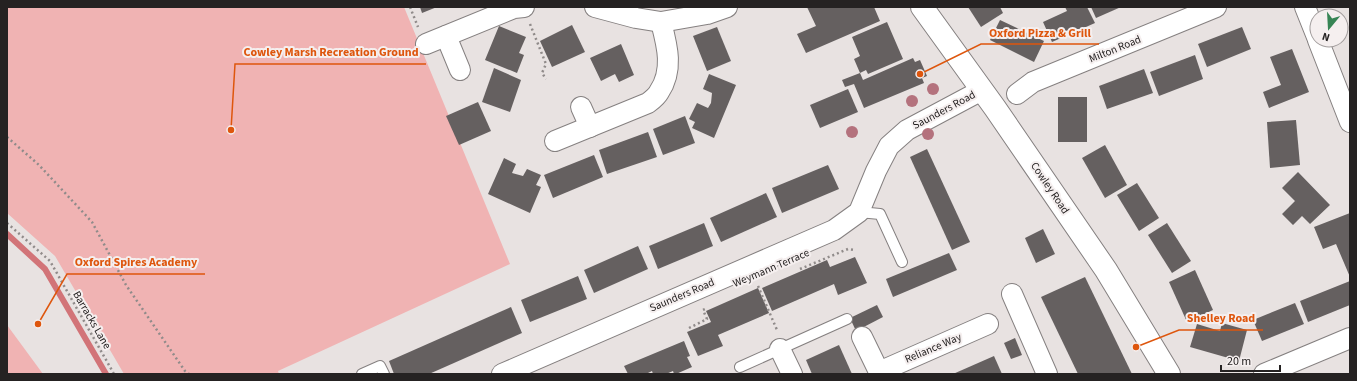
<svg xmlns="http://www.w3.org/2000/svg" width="1357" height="381" viewBox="0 0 1357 381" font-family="'Source Sans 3',sans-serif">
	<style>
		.green { fill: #f0b3b3 }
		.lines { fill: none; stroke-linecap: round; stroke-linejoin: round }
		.stream { stroke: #d27478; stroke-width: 6 }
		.building { fill: #656060 }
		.service-casing { stroke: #858080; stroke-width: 12 }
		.minor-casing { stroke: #858080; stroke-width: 22 }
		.secondary-casing { stroke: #858080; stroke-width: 24 }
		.path { stroke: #908b8a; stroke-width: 2.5; stroke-dasharray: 2 3; stroke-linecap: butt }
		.service { stroke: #fff; stroke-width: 10 }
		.minor { stroke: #fff; stroke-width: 20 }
		.secondary { stroke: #fff; stroke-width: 22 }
		.tree { fill: #b4727d }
		.labels { text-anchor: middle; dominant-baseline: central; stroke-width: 4; stroke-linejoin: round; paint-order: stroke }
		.street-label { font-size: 11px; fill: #252222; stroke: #f5efef }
		.leader { fill: none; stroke: #de560d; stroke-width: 1.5 }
		.callout-dot { fill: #de560d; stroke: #f5efef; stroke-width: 1.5 }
		.callout-label { font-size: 12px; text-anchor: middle; font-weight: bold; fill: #de560d; stroke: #f5efef; stroke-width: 4; stroke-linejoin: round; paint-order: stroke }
	</style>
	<rect width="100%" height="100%" fill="#e8e2e1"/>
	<g class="green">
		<polygon points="7,7 404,7 510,264 278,371 279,374 124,374 55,256 7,213"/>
		<polygon points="7,325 43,374 7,374"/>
	</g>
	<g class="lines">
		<polyline class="stream" points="7,234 45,269 106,374"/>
	</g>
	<g class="building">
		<polygon points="420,7 437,7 422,13"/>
		<polygon points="807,7 874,7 880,21 806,53 797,34 816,26"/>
		<polygon points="968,7 1000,7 1003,13 981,27"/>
		<polygon points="1065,7 1087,7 1095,23 1052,42 1043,22 1067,11"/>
		<polygon points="1091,7 1121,7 1096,18"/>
		<polygon points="1000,20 1044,41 1034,62 990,40"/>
		<polygon points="887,22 903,59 868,74 866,70 860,73 863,80 913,58 915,62 920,60 927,76 922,78 924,83 864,108 854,84 845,87 842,80 860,73 854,59 860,56 852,37"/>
		<polygon points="572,25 585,52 552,67 540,41"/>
		<polygon points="499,26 526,37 519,53 524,55 517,73 485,60"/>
		<polygon points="717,27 731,61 707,71 693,36"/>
		<polygon points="1242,27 1251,49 1207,67 1198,44"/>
		<polygon points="621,44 634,75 619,82 615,74 601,81 590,58"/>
		<polygon points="1292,49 1309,92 1269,108 1263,92 1281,85 1270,57"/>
		<polygon points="1195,55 1203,79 1159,96 1150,72"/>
		<polygon points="494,68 521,80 510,112 482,102"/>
		<polygon points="1144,69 1153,93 1107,109 1099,86"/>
		<polygon points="709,74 736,85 714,138 692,128 695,122 689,119 697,103 708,108 711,103 712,93 703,89"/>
		<polygon points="848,89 858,112 820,128 810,105"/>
		<rect x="1058" y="97" width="29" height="45"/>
		<polygon points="478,102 491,131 459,145 446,116"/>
		<polygon points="685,116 695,143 663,155 653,129"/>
		<polygon points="1296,120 1300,165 1270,168 1267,122"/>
		<polygon points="648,132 657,157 607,174 599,150"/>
		<polygon points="1105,145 1127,185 1105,198 1082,158"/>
		<polygon points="927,149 970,242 952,250 910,157"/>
		<polygon points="594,155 603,177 553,198 544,175"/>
		<polygon points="504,158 516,164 512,173 523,176 527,169 541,175 536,185 541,187 530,213 488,194"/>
		<polygon points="828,165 839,189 782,213 772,188"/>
		<polygon points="1298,172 1330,205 1310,224 1302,216 1293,225 1282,214 1295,201 1282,188"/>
		<polygon points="1137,183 1159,218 1139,231 1117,195"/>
		<polygon points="766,193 777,217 721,242 710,218"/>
		<polygon points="1350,213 1350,277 1336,244 1323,249 1314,227"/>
		<polygon points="704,223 713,246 658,269 649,246"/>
		<polygon points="1167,223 1191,261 1172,273 1148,235"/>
		<polygon points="1043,229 1055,254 1036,263 1025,238"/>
		<polygon points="638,246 648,269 594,293 584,270"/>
		<polygon points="949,253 957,270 893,297 886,279"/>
		<polygon points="855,257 867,283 838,295 834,284 772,311 762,288 827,260 830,267"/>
		<polygon points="1195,270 1213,310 1187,322 1169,282"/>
		<polygon points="578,276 587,299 530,322 521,300"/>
		<polygon points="1085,277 1132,374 1078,374 1041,297"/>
		<polygon points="1350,281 1350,305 1308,322 1300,301"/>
		<polygon points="758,288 769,313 718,335 723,346 698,356 687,332 711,322 706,311"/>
		<polygon points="1295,303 1304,324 1262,341 1253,320"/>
		<polygon points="877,305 883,317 856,331 850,318"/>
		<polygon points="511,307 522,333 429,374 394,374 389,361"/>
		<polygon points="1222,323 1247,330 1239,361 1190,347 1197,324 1220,331"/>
		<polygon points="1015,338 1022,355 1011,359 1004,343"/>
		<polygon points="684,341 690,356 687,357 692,367 676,374 674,374 673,371 666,374 653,374 652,371 646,374 628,374 624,366"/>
		<polygon points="839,345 852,374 812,374 806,360"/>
		<polygon points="994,356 1002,374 953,374"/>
	</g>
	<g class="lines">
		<defs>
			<g id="service">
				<polyline points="859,212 880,214 902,262"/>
				<polyline points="740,367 847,319"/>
				<polyline points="362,374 380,366 384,374"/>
			</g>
			<g id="minor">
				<polyline points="595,7 636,18 661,22 707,14 727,7"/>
				<polyline points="1305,7 1317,37"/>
				<polyline points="446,36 460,70"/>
				<polyline points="1318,40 1350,122"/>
				<polyline points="426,44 514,8 524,7"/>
				<polyline points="1017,94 1033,82 1216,7"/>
				<polyline points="581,107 590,127"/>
				<path d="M555,141l93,-38c4,-3 9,-7 11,-11 15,-22 8,-47 2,-70"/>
				<polyline points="1012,294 1047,374"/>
				<polyline points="862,337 880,374"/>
				<polyline points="780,349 792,374"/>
				<polyline points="879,372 988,324"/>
				<polyline points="502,374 834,230 859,212 876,171 889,146 907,130 982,90"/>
				<polyline points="1264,374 1350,338"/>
			</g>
			<polyline id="secondary" points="922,7 995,108 1106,270 1169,374"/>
		</defs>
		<use href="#service" class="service-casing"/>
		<use href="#minor" class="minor-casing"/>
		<use href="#secondary" class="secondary-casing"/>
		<g class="path">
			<polyline points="410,7 418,27"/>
			<polyline points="530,24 546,64 542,73 546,79"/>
			<polyline points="7,137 39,165 92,222 126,285 185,371 189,374"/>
			<polyline points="7,223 50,261 114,374"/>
			<polyline points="800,269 848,249 855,250"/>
			<polyline points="758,286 777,330"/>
			<polyline points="689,328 707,319 703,310 705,309"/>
		</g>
		<use href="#service" class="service"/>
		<use href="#minor" class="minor"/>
		<use href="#secondary" class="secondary"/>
	</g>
	<g class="tree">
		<circle cx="933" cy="89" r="6"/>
		<circle cx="912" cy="101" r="6"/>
		<circle cx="852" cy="132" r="6"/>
		<circle cx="928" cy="134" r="6"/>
	</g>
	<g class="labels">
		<g class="street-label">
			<text transform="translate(1115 49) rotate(-22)">Milton Road</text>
			<text transform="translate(944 110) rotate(-28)">Saunders Road</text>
			<text transform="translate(1050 188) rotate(56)">Cowley Road</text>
			<text transform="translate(771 268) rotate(-23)">Weymann Terrace</text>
			<text transform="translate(682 295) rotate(-23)">Saunders Road</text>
			<text transform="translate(92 320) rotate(60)">Barracks Lane</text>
			<text transform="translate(933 348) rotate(-23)">Reliance Way</text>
		</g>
	</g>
	<path class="leader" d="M920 74L981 44H1099M231 130L235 64H426M38 324L67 274H205M1136 347L1179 330H1263"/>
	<g class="callout-dot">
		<circle cx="920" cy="74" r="4"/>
		<circle cx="231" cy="130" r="4"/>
		<circle cx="38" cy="324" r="4"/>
		<circle cx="1136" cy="347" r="4"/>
	</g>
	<g class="callout-label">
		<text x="1040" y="37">Oxford Pizza &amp; Grill</text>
		<text x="331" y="56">Cowley Marsh Recreation Ground</text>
		<text x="136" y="266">Oxford Spires Academy</text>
		<text x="1221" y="322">Shelley Road</text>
	</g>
	<rect width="1357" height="381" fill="none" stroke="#252222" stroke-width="16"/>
	<g transform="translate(1329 28) rotate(198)"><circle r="19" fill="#f5efef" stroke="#a29d9d"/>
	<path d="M0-3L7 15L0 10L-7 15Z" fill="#378555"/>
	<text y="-6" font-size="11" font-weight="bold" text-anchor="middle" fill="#252222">N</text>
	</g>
	<path d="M1221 365v6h59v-6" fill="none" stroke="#252222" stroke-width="2"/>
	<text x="1227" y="365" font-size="12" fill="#252222" stroke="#f5efef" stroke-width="3" paint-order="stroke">20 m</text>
</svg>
